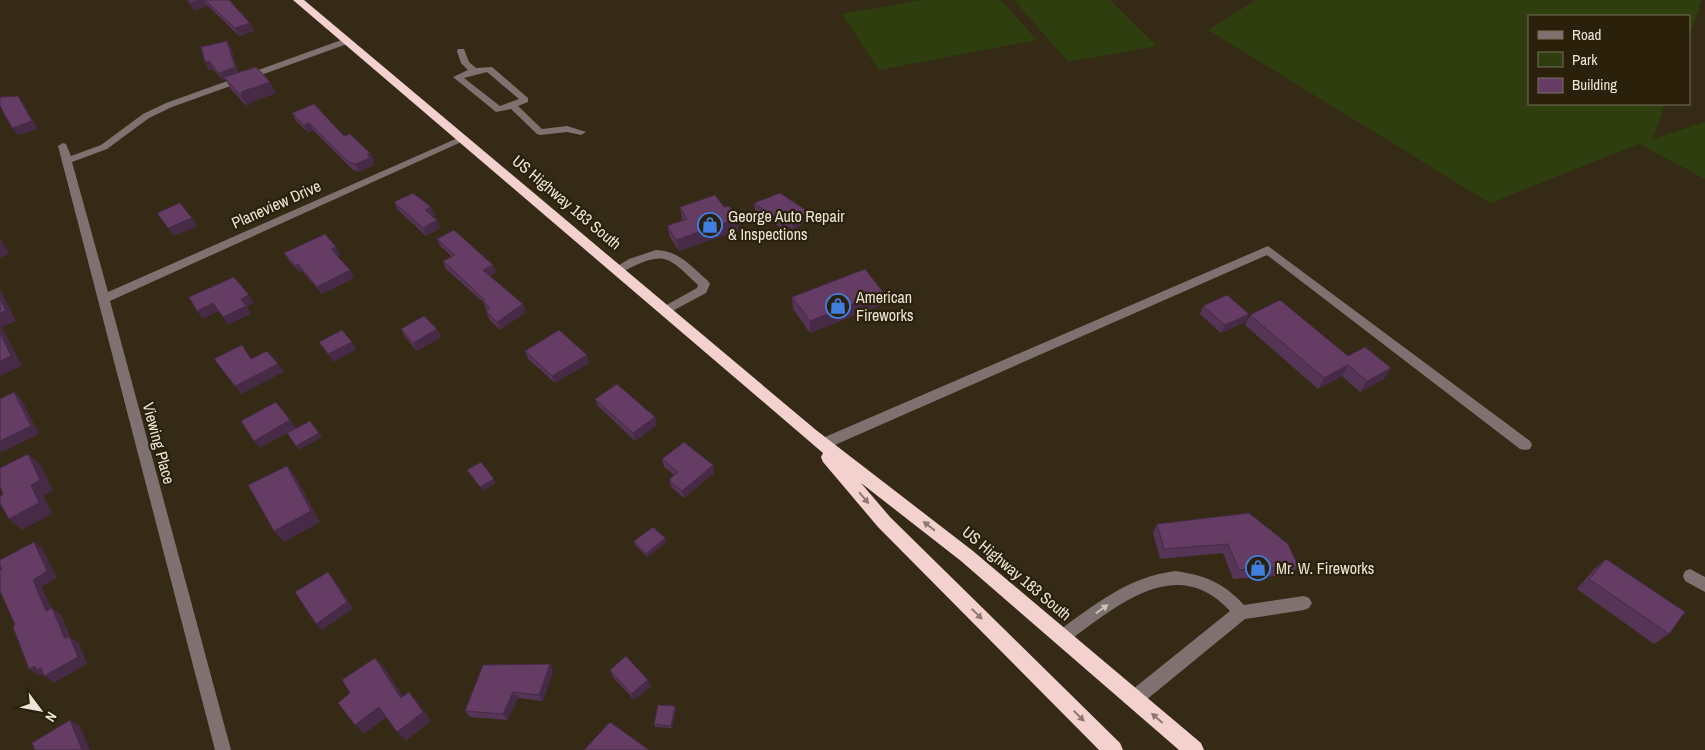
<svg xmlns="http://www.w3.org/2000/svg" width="1705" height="750" viewBox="0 0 1705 750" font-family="'Archivo Narrow',sans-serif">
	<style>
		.green { fill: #2f3e0f }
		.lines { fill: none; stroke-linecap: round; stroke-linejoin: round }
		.minor { fill: #7f7170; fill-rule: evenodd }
		.highway { fill: #f3d1cf; fill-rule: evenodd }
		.wall { fill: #563456 }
		.shaded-wall { fill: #462a46 }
		.building { fill: #643c64; stroke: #462a46 }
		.oneway { fill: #8f796d }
		.oneway2 { fill: #cbc2b8 }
		.labels { text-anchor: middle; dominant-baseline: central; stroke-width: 4.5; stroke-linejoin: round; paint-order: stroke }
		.street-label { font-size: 16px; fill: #ebe4d7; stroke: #2b210b }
		.poi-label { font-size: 16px; fill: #ebe4d7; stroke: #2b210b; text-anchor: start }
	</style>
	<rect width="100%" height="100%" fill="#352a15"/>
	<g class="green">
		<polygon points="922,0 1001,0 1037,40 879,70 842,14"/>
		<polygon points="1014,0 1110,0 1157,46 1068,62"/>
		<polygon points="1256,0 1702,0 1689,37 1689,16 1529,16 1529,104 1665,104 1653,139 1705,122 1705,179 1639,144 1490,203 1208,30"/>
	</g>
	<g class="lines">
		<g class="minor">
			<polygon points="347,38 351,41 350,43 172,107 149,118 107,149 72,162 108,292 460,137 466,137 468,139 110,301 231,750 215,750 58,146 63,143 66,144 71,156 101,145 143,114 166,103"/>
			<path d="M458,49h6l5,13 7,6 16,-1 36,31v4l-10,4 24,23 25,-3 19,6 -5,3 -14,-3 -27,3 -3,-1 -26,-25 -15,3 -43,-35 15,-7 -7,-7 -4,-12zM487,72l32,27 -19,7 -36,-28z"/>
			<polygon points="1268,246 1530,441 1532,445 1530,449 1525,450 1520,449 1267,255 828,448 823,449 818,448 816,444 818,440"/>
			<path d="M656,250c22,0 36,17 52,31l2,3 -4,9 -41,22 -6,-4 2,-3 36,-20 1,-3c-29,-27 -32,-35 -70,-16 -6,3 -9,5 -15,4l-2,-3 18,-11z"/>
			<polygon points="1690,569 1705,577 1705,592 1685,581 1683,576 1685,571"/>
			<path d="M1175,571c29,4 48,11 69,34l60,-9 5,2 3,5 -3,5 -5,2 -59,9 -105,86 -6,2 -6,-2 -2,-6 2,-6 102,-82c-54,-59 -114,-4 -163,31l-5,2 -5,-2 -3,-5 3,-5c37,-27 71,-55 118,-61z"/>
		</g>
		<polygon class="highway" points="293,0 304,0 816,430 973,551 1201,743 1204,750 1179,750 961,561 861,483 890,517 1120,743 1123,750 1099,750 878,527 823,462 821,457 823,453"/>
	</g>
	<g class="wall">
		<polygon points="187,0 230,0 229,0 250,23 254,31 239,36 208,6 194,10"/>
		<polygon points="231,48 238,72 270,82 276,93 247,104 248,108 230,88 226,80 223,80 213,69 209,70 205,62"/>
		<polygon points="292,113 344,136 370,153 374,160 372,162 374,165 359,172 353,170 313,130 308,132 296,121"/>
		<polygon points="394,202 431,207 435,215 432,216 437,220 440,228 426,236 398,210"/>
		<polygon points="754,203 809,212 809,219 793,230 786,225 781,228 755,210"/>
		<polygon points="680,207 739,230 679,251 670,237 667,226 683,220 682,219"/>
		<polygon points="437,239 496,272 490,276 523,304 526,312 500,330 489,319 486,311 487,310 486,309 483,302 446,269 443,261 452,257 440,246"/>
		<polygon points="284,253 340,255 337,256 350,270 354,278 322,294 302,271 300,272 289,261"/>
		<polygon points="792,297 883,304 810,333 793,309"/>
		<polygon points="1203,306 1246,322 1221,333 1200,314"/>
		<polygon points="1250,315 1348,356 1384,379 1360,392 1342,376 1318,389 1245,325"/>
		<polygon points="401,329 441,337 417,351 405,337"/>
		<polygon points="525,351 589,363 555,383 528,359"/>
		<polygon points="595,399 655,417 657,425 635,441 598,406"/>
		<polygon points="662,459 713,465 714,473 684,498 671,487 669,480 674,475 664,467"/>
		<polygon points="1157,524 1288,544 1298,566 1291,575 1233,579 1223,553 1160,559 1153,533"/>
		<polygon points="665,538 666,542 647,557 635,545 634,541"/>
		<polygon points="1606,559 1669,634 1654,644 1577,589 1594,569"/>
		<polygon points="610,670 651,686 634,700 613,677"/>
		<polygon points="553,671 543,701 518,698 507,720 470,717 465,711"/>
		<polygon points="675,706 676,709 672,728 655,727 654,724"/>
	</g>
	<g class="shaded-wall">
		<polygon points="201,0 204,0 208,6 194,10 190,3"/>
		<polygon points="250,23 254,31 239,36 235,28"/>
		<polygon points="227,41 231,48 239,75 224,77 226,80 223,80 219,73"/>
		<polygon points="209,61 213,69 209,70 205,62"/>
		<polygon points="270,82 276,93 247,104 248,108 242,97 241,92"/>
		<polygon points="18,96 23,103 38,129 18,135 12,128"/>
		<polygon points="309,123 313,130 308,132 304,125"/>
		<polygon points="370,153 374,160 372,162 374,165 359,172 355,164"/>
		<polygon points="431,207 435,215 429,218 425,210"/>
		<polygon points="809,212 809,219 793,230 792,222"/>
		<polygon points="192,218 198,226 174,236 168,228"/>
		<polygon points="738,218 739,230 679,251 676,240"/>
		<polygon points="786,218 786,225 781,228 780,221"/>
		<polygon points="437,220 440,228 426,236 423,228"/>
		<polygon points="0,238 9,254 0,258"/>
		<polygon points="336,247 340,255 335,257 331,249"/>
		<polygon points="298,264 302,271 300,272 295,265"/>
		<polygon points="493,265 496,272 486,278 483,270"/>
		<polygon points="350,270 354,278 322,294 317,287"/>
		<polygon points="0,289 16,321 2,327 22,366 0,376"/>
		<polygon points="883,292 883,304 810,333 810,321"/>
		<polygon points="249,295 254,303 247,307 251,314 228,325 223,317 241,299"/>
		<polygon points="213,303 219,311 203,319 197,311"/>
		<polygon points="523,304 526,312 500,330 497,322"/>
		<polygon points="1249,314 1246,322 1221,333 1225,325"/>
		<polygon points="437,329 441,337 417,351 413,343"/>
		<polygon points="352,342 356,350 333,362 328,354"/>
		<polygon points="587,355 589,363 555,383 552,376"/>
		<polygon points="278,364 284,372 241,394 235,386"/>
		<polygon points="1348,365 1342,376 1318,389 1324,378"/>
		<polygon points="1391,368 1384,379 1360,392 1367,381"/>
		<polygon points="14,392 22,400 39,434 2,452 0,450 0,441"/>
		<polygon points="655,417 657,425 635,441 633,433"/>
		<polygon points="290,420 296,428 260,448 254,441"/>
		<polygon points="319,433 322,437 299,450 296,446"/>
		<polygon points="28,454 41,465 53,491 44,496 52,514 22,530 9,519 31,485"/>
		<polygon points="713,465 714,473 684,498 682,491"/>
		<polygon points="287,466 296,477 320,522 284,542 274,531"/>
		<polygon points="494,479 496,483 482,491 480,487"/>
		<polygon points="665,538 666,542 647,557 646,554"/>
		<polygon points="34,542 43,549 57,578 42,587 56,618 46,611 33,580"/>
		<polygon points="328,572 334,579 353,609 322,630 316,624"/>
		<polygon points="52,608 61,615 71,638 79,643 87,664 54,683 44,676 45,676 42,674 39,676 29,669 35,666 65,639"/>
		<polygon points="375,658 384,667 410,707 401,698"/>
		<polygon points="550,664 553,671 543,701 539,695"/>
		<polygon points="648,680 651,686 634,700 631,694"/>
		<polygon points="409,692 417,701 431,721 406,741 397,732"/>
		<polygon points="513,692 518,698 507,720 503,714"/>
		<polygon points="675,706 676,709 672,728 671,726"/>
		<polygon points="379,707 388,716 364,734 355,725"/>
		<polygon points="70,720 80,726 90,750 82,750"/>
	</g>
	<g class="building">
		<polygon points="188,0 201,0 190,3"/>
		<polygon points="205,0 229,0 250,23 235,28"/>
		<polygon points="227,41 235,67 219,73 209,61 205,62 201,47"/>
		<polygon points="256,67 270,82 241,92 242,97 224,77"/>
		<polygon points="18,96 32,121 12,128 0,106 0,97"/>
		<polygon points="314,104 344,136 350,134 370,153 367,154 370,158 355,164 349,162 309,123 304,125 292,113"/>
		<polygon points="413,193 431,207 425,210 437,220 423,228 394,202"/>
		<polygon points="780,193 809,212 792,222 786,218 780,221 754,203"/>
		<polygon points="715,195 724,207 729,206 738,218 676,240 667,226 687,219 680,207"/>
		<polygon points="180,203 192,218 168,228 157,213"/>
		<polygon points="454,230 493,265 483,270 523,304 497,322 486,311 490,309 483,301 485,300 443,261 455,255 437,239"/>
		<polygon points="325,234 336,247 331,249 350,270 317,287 298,264 295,265 284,253"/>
		<polygon points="865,269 883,292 810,321 792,297"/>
		<polygon points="234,277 249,295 241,299 246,306 223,317 213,303 197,311 189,297"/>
		<polygon points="1227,295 1249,314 1225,325 1203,306"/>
		<polygon points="0,299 6,311 0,313"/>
		<polygon points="1280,300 1348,356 1365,347 1391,368 1367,381 1348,365 1324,378 1250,315"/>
		<polygon points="424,316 437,329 413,343 401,329"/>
		<polygon points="342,330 352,342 328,354 319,342"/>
		<polygon points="559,330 587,355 552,376 525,351"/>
		<polygon points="0,333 11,356 0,361"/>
		<polygon points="242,345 251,359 267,351 278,364 235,386 214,359"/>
		<polygon points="617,384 655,417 633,433 595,399"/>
		<polygon points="14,392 31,426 0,441 0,399"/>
		<polygon points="276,402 290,420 254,441 241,421"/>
		<polygon points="310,421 319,433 296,446 287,433"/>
		<polygon points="684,442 713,465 682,491 669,480 678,472 662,459"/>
		<polygon points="28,454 40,480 31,485 39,503 9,519 0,503 0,496 3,494 0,486 0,468"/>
		<polygon points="481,462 494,479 480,487 467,470"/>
		<polygon points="287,466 311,511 274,531 248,485"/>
		<polygon points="1249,513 1288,544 1298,566 1239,570 1228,544 1164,549 1157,524"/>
		<polygon points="653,527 665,538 646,554 634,541"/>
		<polygon points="34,542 47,571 33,580 46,611 52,608 65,639 69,636 78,657 44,676 41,668 37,670 35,666 29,669 13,627 15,625 0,591 0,570 2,569 0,566 0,560"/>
		<polygon points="1606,559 1685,612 1669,634 1589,579"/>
		<polygon points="328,572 347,602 316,624 295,592"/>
		<polygon points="626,656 648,680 631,694 610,670"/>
		<polygon points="375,658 401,698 409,692 423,712 397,732 379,707 355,725 338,703 350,693 342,680"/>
		<polygon points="550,664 539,695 513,692 503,714 465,711 483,665"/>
		<polygon points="658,705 675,706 671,726 654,724"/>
		<polygon points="70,720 82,750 35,750 32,743"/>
		<polygon points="610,722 649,750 584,750"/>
	</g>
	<defs><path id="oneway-solid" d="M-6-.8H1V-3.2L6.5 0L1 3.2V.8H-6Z" transform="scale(1.25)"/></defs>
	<g class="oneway">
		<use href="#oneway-solid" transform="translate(864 498) rotate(50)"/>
		<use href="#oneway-solid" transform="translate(929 526) rotate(-142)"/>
		<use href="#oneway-solid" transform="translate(977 614) rotate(45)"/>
		<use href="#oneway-solid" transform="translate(1079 716) rotate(45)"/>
		<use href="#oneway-solid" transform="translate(1157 718) rotate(-139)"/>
	</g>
	<use class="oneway2" href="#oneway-solid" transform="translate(1102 609) rotate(-36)"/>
	<defs>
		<symbol id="shop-ring" viewBox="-11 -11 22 22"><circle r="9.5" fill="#2b210b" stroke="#3f7fe0" stroke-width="1.5"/><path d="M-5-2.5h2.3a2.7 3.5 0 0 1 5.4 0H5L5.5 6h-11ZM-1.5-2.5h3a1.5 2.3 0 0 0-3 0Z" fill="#3f7fe0"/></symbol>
	</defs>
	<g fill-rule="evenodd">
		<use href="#shop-ring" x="696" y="211" width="28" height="28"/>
		<use href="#shop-ring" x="824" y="292" width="28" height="28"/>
		<use href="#shop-ring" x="1244" y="554" width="28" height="28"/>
	</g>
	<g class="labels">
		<g class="street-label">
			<text transform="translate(567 202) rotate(40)">US Highway 183 South</text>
			<text transform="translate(276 204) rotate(-24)">Planeview Drive</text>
			<text transform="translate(159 443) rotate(75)">Viewing Place</text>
			<text transform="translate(1017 573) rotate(40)">US Highway 183 South</text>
		</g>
		<g class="poi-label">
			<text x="728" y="216">George Auto Repair<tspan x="728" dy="18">&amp; Inspections</tspan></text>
			<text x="856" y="297">American<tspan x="856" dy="18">Fireworks</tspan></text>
			<text x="1276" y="568">Mr. W. Fireworks</text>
		</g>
	</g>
	<rect x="1528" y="15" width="162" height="90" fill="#2b210b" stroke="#786f5d"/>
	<rect x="1538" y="31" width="25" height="8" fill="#7f7170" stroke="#786f5d"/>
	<text x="1572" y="40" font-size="15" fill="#ebe4d7">Road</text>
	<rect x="1538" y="52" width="25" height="15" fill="#2f3e0f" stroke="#786f5d"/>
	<text x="1572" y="65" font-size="15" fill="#ebe4d7">Park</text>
	<rect x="1538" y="78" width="25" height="15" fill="#643c64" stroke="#786f5d"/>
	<text x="1572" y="90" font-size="15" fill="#ebe4d7">Building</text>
	<g transform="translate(40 710) rotate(122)" stroke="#2b210b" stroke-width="4" paint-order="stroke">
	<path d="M0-4L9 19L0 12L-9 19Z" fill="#ebe4d7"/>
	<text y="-8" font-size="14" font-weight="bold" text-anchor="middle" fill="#ebe4d7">N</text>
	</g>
</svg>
